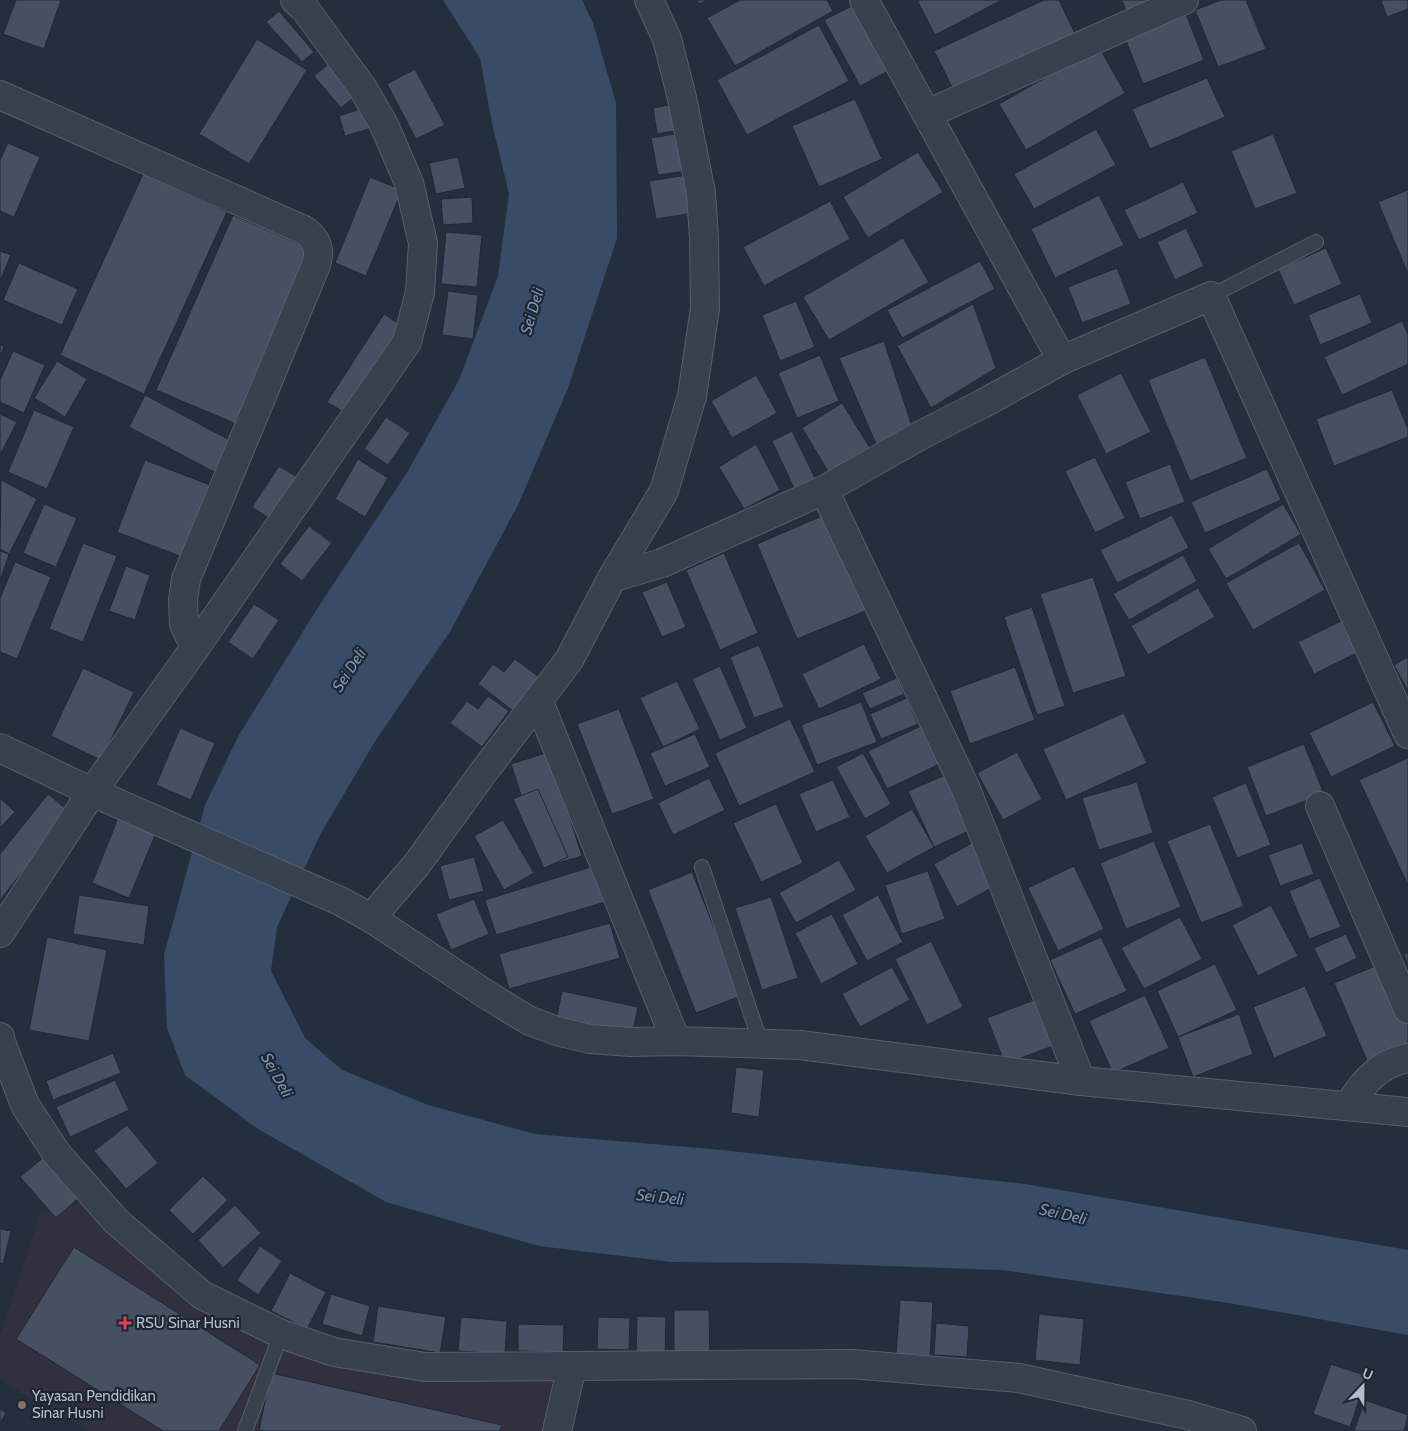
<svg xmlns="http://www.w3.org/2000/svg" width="1408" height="1431" viewBox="0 0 1408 1431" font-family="Cabin,sans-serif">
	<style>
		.medical { fill: #32303f }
		.water { fill: #394c67 }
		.building { fill: #455162; stroke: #1f2835 }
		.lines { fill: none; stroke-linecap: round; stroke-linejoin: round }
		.lane-casing { stroke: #565f6c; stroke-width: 16 }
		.street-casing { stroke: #565f6c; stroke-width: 30 }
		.lane { stroke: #38414e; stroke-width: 14 }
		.street { stroke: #38414e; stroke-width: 28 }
		.health-dot { fill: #e0444e; stroke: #1d2633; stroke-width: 2 }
		.education-dot { fill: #8d6e63; stroke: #1d2633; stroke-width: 2 }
		.labels { text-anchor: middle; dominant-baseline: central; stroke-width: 4.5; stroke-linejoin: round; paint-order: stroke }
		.poi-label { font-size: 15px; fill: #b4bcc9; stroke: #1d2633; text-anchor: start }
		.water-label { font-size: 16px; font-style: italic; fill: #7c92b1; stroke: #1d2633 }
	</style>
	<rect width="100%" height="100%" fill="#242f3e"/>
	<polygon class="medical" points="87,1201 311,1354 563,1375 550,1431 87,1431 88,1429 0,1380 0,1335 40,1214"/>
	<polygon class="water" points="443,0 582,0 593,23 616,103 617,238 568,388 519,503 451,630 374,743 320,835 277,927 271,971 305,1038 342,1070 428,1105 535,1134 722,1150 1025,1184 1408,1250 1408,1335 1229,1303 1002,1270 803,1263 672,1262 539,1246 386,1202 258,1129 185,1075 167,1028 164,955 205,805 239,735 317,609 408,471 459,380 498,276 509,194 492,123 480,58"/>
	<g class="building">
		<polygon points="16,0 61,0 44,49 3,34"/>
		<polygon points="697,0 708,0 699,4"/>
		<polygon points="740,0 827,0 833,11 735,66 707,18"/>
		<polygon points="917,0 999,0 1000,1 935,35"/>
		<polygon points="1044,0 1059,0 1078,40 957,97 934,51"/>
		<polygon points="1122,0 1171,0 1127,15"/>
		<polygon points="1221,0 1246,0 1266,49 1218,67 1195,10"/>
		<polygon points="1381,0 1408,0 1408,9 1387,17"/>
		<polygon points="858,3 894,68 860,86 824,20"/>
		<polygon points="279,11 314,52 302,62 266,22"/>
		<polygon points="1186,14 1204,60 1143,84 1125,38"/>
		<polygon points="819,25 849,81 747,135 717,80"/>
		<polygon points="257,39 307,70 249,164 199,134"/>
		<polygon points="1099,47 1125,93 1026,150 999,104"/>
		<polygon points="333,60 360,92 341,108 314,76"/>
		<polygon points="415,69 445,125 416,139 387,84"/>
		<polygon points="1207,78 1225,117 1150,149 1132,109"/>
		<polygon points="855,99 882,159 819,187 792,126"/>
		<polygon points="680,103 685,129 657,134 653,108"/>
		<polygon points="363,108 369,129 345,136 339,116"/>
		<polygon points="1096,129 1116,165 1034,209 1014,174"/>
		<polygon points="681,133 687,171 658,175 651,138"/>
		<polygon points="1273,134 1297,193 1255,209 1231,151"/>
		<polygon points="8,143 40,157 14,217 0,211 0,160"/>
		<polygon points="918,152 943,192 868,238 843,197"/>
		<polygon points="458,157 465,188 436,194 429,163"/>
		<polygon points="143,174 227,212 144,394 60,355"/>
		<polygon points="687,175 694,213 656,219 649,181"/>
		<polygon points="370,177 402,190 366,276 335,263"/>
		<polygon points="1183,182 1198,213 1139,240 1124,210"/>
		<polygon points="1408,190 1408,274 1378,202"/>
		<polygon points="1099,195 1124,245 1055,278 1031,229"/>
		<polygon points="472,197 473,223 443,225 441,199"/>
		<polygon points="830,201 850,239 764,286 743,247"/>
		<polygon points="233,215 317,252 241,426 156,390"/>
		<polygon points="1186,228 1204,266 1175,280 1157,242"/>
		<polygon points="446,232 482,235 477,287 441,284"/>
		<polygon points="903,238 929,282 829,340 803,297"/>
		<polygon points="1326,248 1342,284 1294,305 1278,269"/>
		<polygon points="0,251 11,255 0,281"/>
		<polygon points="980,261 995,289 902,338 887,310"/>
		<polygon points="19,263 78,289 62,325 3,300"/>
		<polygon points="1117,268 1131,304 1082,323 1068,287"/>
		<polygon points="448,291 478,295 473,339 442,335"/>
		<polygon points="1360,294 1372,323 1320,345 1308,315"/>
		<polygon points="796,301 815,347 780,361 762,315"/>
		<polygon points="973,304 996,368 931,408 897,346"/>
		<polygon points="384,314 406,329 350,416 327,402"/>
		<polygon points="1402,321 1408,334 1408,364 1342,395 1324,357"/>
		<polygon points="884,341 912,426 876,444 839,358"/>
		<polygon points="0,344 4,347 0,356"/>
		<polygon points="13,351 45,365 24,413 0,402 0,380"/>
		<polygon points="820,355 839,401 797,418 778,373"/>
		<polygon points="1205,357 1247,458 1190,481 1148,380"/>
		<polygon points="57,361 87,379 65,417 34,398"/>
		<polygon points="1121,373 1151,432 1106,454 1077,395"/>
		<polygon points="756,375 777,413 732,438 711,401"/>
		<polygon points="1392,390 1408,429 1408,437 1334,466 1316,419"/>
		<polygon points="145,395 237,444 220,475 129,427"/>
		<polygon points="842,403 870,448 829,473 802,428"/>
		<polygon points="34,410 74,427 47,489 8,472"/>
		<polygon points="0,414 17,422 0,455"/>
		<polygon points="386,417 410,433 388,465 364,449"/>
		<polygon points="792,431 815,478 794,488 772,441"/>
		<polygon points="756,444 780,490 744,509 719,467"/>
		<polygon points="1095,457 1125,518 1095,533 1065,471"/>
		<polygon points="358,459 388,478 365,517 335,499"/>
		<polygon points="145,460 218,488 190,560 117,532"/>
		<polygon points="1170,464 1185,502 1140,519 1125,482"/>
		<polygon points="279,466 302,480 275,522 252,507"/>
		<polygon points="1267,469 1281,500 1205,533 1191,502"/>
		<polygon points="1,480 37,499 9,554 0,549"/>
		<polygon points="44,504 77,518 56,567 23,553"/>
		<polygon points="1283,504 1301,534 1226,579 1208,549"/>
		<polygon points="829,513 870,609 797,639 757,544"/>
		<polygon points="1172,515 1189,548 1117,583 1100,550"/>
		<polygon points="309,526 332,543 302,581 280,564"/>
		<polygon points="83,543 117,556 83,642 49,629"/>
		<polygon points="1299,543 1325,590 1253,630 1226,583"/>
		<polygon points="0,551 9,554 0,581"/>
		<polygon points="724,553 758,633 720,650 686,570"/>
		<polygon points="1183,555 1197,581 1129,620 1113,594"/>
		<polygon points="15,562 51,577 17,659 0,652 0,598"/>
		<polygon points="126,566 150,575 135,620 109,611"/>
		<polygon points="1093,577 1126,676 1073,693 1040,594"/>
		<polygon points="667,582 686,627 662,637 642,592"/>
		<polygon points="1198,588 1215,617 1148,655 1131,626"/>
		<polygon points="254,604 279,620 253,659 228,642"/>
		<polygon points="1032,607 1065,706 1037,715 1004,617"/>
		<polygon points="1341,621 1357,653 1314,674 1298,642"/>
		<polygon points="864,644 881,679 819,709 802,674"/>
		<polygon points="759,645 784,707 754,718 730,657"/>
		<polygon points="1408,657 1408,691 1394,665"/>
		<polygon points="515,659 547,683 521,717 478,684 493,664 504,672"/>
		<polygon points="720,666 747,728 720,740 692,679"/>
		<polygon points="1015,667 1035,720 970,744 950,691"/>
		<polygon points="83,668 134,692 101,760 51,736"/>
		<polygon points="897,678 904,694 870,709 862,693"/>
		<polygon points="677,681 700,729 663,747 640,698"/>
		<polygon points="488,696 509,711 482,747 450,723 467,701 478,709"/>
		<polygon points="907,698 918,724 881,739 870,714"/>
		<polygon points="861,702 877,742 817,765 801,725"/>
		<polygon points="1373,702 1395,746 1331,777 1309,733"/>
		<polygon points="619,709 654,799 612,814 577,724"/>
		<polygon points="1124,713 1147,763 1066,800 1043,749"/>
		<polygon points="790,719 815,772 739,806 715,753"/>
		<polygon points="925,724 944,762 887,789 868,751"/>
		<polygon points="180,728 215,743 191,800 156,785"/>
		<polygon points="695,734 710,767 665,786 650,753"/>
		<polygon points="1304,744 1324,794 1266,816 1247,767"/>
		<polygon points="549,752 582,856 544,867 511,764"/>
		<polygon points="1017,752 1042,799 1003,820 977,773"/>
		<polygon points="863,753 891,804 865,819 836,767"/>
		<polygon points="1408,758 1408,885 1359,780"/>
		<polygon points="948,774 973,829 934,847 908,791"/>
		<polygon points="709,778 725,810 673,835 658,803"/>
		<polygon points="833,780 850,817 816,832 799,794"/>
		<polygon points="1137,782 1153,833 1099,850 1082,798"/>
		<polygon points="1246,783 1271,845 1237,858 1212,797"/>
		<polygon points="538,789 568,857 544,868 513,799"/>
		<polygon points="48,794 70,812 0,900 0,854"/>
		<polygon points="0,798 15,812 0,828"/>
		<polygon points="776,804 803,863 761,882 733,823"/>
		<polygon points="912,809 934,847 887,873 865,836"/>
		<polygon points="118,818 156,833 129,898 92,883"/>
		<polygon points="503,820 534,873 504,890 474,836"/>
		<polygon points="1210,824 1244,906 1201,923 1167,841"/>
		<polygon points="1154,841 1181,907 1126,929 1100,863"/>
		<polygon points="972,843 995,886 957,907 934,864"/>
		<polygon points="1302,843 1314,874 1280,886 1268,855"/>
		<polygon points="474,857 484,891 449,900 440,866"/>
		<polygon points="839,860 856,890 796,923 779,893"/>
		<polygon points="594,866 605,902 496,935 485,900"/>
		<polygon points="1074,866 1104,929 1058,951 1028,888"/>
		<polygon points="928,871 945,919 902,934 885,885"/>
		<polygon points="692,872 741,996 696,1013 648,890"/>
		<polygon points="1320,878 1341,927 1309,939 1289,891"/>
		<polygon points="79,895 149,906 144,945 73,934"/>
		<polygon points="878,895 903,942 867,961 842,915"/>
		<polygon points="771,897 798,978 762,990 735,908"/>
		<polygon points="474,899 489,934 451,950 436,914"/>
		<polygon points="1271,905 1298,956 1258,976 1232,925"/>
		<polygon points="832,914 858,964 821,984 795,933"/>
		<polygon points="1180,917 1202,959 1144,989 1121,948"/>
		<polygon points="610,923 620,958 509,989 499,954"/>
		<polygon points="1346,934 1357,958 1326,973 1314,948"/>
		<polygon points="47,937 107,950 89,1041 29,1030"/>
		<polygon points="1101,937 1127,991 1075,1014 1050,960"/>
		<polygon points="931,941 963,1007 927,1025 895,959"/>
		<polygon points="1408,953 1408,965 1404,954"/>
		<polygon points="1385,962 1408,1017 1408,1046 1368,1063 1334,983"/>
		<polygon points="1215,964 1237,1010 1178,1037 1157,991"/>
		<polygon points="892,967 910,1000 860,1027 842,994"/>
		<polygon points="1305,986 1327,1036 1274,1058 1253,1007"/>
		<polygon points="562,991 638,1007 632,1035 556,1020"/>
		<polygon points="1145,995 1169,1048 1113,1073 1089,1021"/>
		<polygon points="1039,998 1058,1044 1005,1064 987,1018"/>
		<polygon points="1239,1014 1253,1054 1193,1077 1178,1037"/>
		<polygon points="113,1053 121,1073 53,1100 46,1081"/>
		<polygon points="736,1067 764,1070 759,1117 731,1113"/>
		<polygon points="115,1080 129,1110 70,1137 56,1107"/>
		<polygon points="127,1125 158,1163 126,1189 94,1151"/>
		<polygon points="45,1156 81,1196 56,1218 20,1177"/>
		<polygon points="203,1176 228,1200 193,1234 169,1210"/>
		<polygon points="235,1205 261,1233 223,1268 198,1240"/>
		<polygon points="0,1229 11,1231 3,1264 0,1263"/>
		<polygon points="260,1246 282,1261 258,1295 237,1280"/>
		<polygon points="74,1247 260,1365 219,1431 163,1431 16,1339"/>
		<polygon points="290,1273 326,1292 307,1329 271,1311"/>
		<polygon points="331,1294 370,1306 362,1336 322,1324"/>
		<polygon points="900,1300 933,1302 930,1356 896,1354"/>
		<polygon points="378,1306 446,1317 440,1353 373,1342"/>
		<polygon points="674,1310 709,1310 710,1360 674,1360"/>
		<polygon points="1039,1314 1084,1319 1080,1365 1035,1360"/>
		<polygon points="637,1316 666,1317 665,1357 636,1357"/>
		<polygon points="461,1317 507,1321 505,1354 458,1351"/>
		<polygon points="598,1317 630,1318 629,1350 597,1349"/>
		<polygon points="936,1323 969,1326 967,1357 934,1355"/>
		<polygon points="518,1324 564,1325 563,1352 518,1351"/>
		<polygon points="1331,1364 1367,1376 1350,1427 1313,1414"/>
		<polygon points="271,1373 502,1425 500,1431 265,1431 259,1430"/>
		<polygon points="1365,1400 1408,1415 1404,1431 1354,1431"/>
		<polygon points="0,1409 6,1413 0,1423"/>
	</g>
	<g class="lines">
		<defs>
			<g id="lane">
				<polyline points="1211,296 1316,242"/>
				<polyline points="702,867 761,1044"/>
				<polyline points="245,1431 281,1334"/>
			</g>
			<g id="street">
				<polyline points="864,0 1062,360"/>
				<path d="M0,95l304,135c13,9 17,19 12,35l-130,314 -3,21 1,24 11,24"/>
				<polyline points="927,114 1184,0"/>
				<polyline points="824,490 965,787 1081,1081"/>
				<polyline points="612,578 662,563 824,490 923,434 982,404 1062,360 1211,296 1408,734"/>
				<polyline points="538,700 676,1041"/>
				<polyline points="0,748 92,792 340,901 371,918 487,995 530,1021 560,1032 590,1039 631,1042 676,1041 800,1045 1081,1081 1408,1112"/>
				<polyline points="1320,806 1408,1009"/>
				<polyline points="371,918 417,864 482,774 569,660 612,578 664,491 692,396 705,308 704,238 701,193 682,98 667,39 649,0"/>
				<polyline points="0,933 92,792 195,648 407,342 420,292 423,243 409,183 384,125 362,87 305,9 295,0"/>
				<polyline points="0,1037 1,1042 25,1105 57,1154 116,1221 202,1295 281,1334 334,1352 425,1367 851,1364 1019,1378 1188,1415 1242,1431"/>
				<path d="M1349,1106c13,-24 31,-43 59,-48"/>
				<polyline points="557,1431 572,1366"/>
			</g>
		</defs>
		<use href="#lane" class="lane-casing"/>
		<use href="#street" class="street-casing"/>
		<use href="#lane" class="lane"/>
		<use href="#street" class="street"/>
	</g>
	<path class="health-dot" d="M122.5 1315.5h5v5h5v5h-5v5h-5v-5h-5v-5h5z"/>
	<circle class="education-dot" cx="22" cy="1405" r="5"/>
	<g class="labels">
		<g class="poi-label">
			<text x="136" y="1323">RSU Sinar Husni</text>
			<text x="32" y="1396">Yayasan Pendidikan<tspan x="32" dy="17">Sinar Husni</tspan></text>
		</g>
		<g class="water-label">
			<text transform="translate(532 311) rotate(-74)">Sei Deli</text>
			<text transform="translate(349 670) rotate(-57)">Sei Deli</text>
			<text transform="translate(277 1075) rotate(61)">Sei Deli</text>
			<text transform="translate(660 1197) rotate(6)">Sei Deli</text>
			<text transform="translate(1063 1214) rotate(13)">Sei Deli</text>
		</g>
	</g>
	<g transform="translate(1363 1386) rotate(22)" stroke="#1d2633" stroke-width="4" paint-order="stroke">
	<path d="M0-4L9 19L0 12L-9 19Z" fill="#b4bcc9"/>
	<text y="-8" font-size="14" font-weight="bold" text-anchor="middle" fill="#b4bcc9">U</text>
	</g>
</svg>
